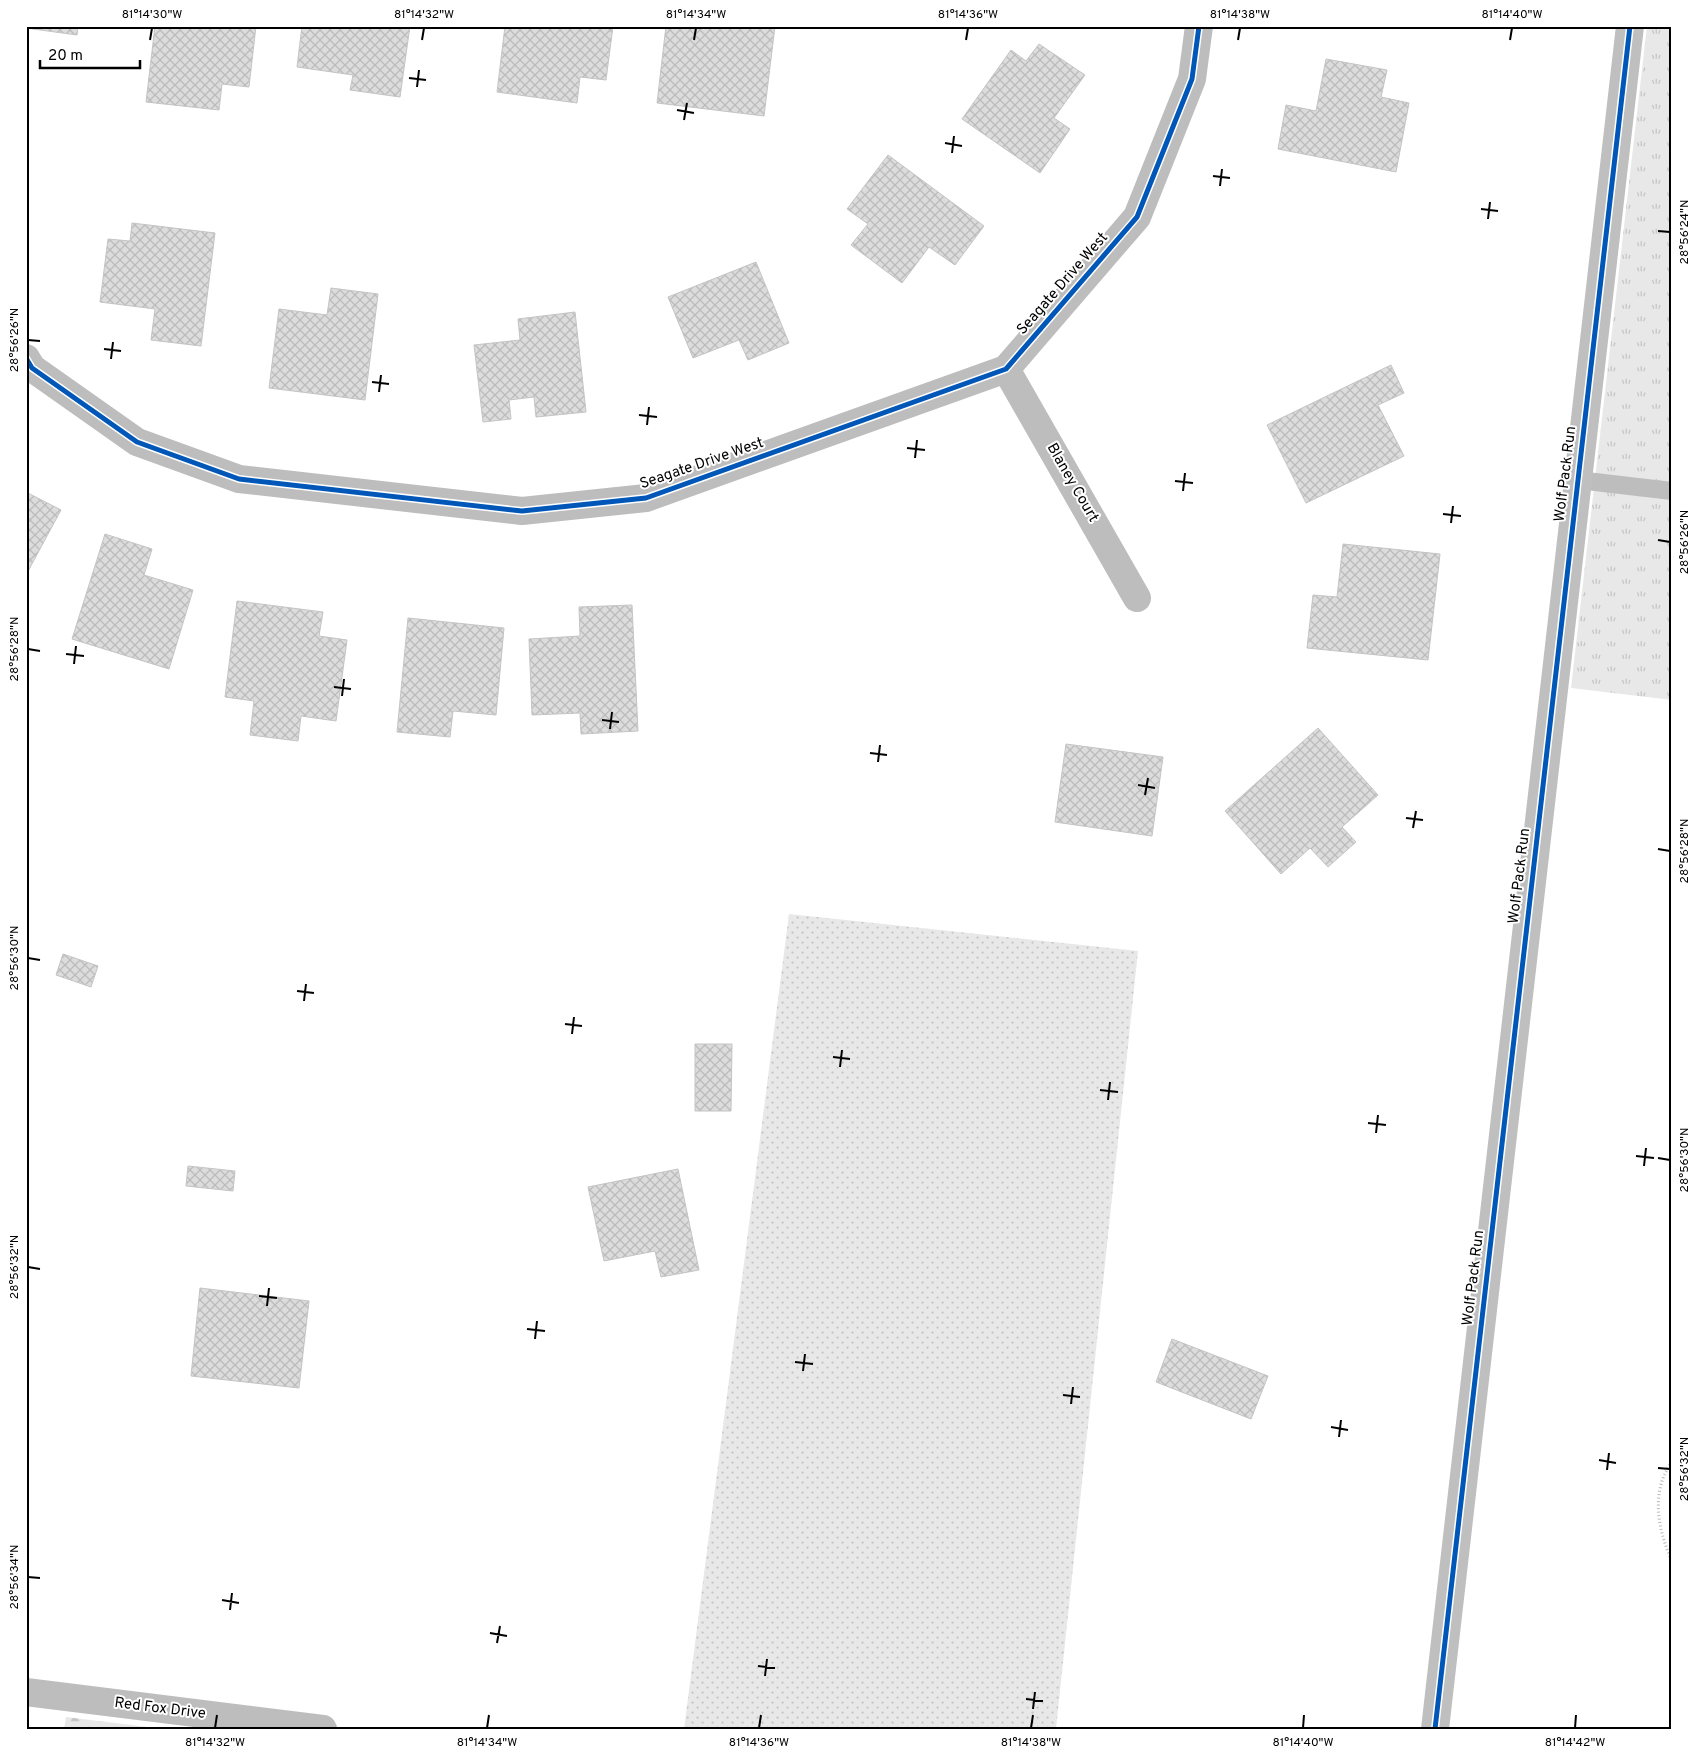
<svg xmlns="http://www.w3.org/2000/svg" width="1698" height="1755" viewBox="0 0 1698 1755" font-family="Overpass,sans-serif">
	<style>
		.grass { fill: url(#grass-dots) }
		.forest { fill: url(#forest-firs) }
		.park { fill: url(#park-tufts) }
		.building { fill: url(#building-cross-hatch); stroke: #c4c4c4 }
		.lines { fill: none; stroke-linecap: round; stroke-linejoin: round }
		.path { stroke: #b8b8b8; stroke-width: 3; stroke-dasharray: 1 2.5; stroke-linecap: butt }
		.lane { stroke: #bdbdbd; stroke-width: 18 }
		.street { stroke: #bdbdbd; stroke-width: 28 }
		.secondary { stroke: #bfbfbf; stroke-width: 28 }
		.cycleway-casing { stroke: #fff; stroke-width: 8 }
		.cycleway { stroke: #0057b8; stroke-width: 5 }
		.ticks { fill: none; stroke: #000; stroke-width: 2 }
		.labels { text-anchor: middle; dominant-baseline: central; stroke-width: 4; stroke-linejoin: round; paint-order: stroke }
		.street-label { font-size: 15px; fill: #000; stroke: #fff }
		.neatline { fill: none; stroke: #000; stroke-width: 2 }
		.ticks-label { font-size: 12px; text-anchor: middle; fill: #000 }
	</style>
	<defs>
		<pattern id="grass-dots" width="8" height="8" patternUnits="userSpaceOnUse" patternTransform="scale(1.25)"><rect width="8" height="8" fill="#e8e8e8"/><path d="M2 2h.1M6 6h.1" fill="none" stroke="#c5c5c5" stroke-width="1.8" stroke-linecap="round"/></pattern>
		<pattern id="forest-firs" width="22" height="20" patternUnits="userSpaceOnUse" patternTransform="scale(1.25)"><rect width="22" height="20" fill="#e8e8e8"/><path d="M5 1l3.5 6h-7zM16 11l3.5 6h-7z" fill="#c5c5c5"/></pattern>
		<pattern id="park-tufts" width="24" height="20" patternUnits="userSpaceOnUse" patternTransform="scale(1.25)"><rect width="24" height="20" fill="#e8e8e8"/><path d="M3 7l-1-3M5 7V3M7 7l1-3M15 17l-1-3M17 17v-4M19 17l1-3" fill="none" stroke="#c5c5c5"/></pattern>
		<pattern id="building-cross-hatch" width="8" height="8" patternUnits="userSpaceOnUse" patternTransform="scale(1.25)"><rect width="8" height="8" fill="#dcdcdc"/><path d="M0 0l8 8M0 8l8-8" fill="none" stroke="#bbb"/></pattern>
	</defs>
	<rect width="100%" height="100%" fill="#fff"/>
	<polygon class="grass" points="789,914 1138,951 1056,1729 684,1729"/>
	<polygon class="forest" points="66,1717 164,1729 64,1729"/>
	<polygon class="park" points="1647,26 1672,26 1672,700 1571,688"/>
	<g class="building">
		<polygon points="26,26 78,26 77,35 26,28"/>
		<polygon points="155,26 256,26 249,87 222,84 219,110 146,102"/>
		<polygon points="302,26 410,26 400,97 350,90 353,75 297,67"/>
		<polygon points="505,26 613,26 606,80 580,77 577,103 497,92"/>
		<polygon points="666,26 775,26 764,116 657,103"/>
		<polygon points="1039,44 1085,75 1054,118 1070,129 1040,173 962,119 1011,50 1026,61"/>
		<polygon points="1326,59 1387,70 1381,97 1409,103 1396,172 1278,149 1286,105 1316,111"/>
		<polygon points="888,155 984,226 955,265 929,247 902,283 851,245 868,224 847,209"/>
		<polygon points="132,223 215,233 201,346 151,340 155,309 100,302 108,239 130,241"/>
		<polygon points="756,262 789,343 748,360 739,340 693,358 668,297"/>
		<polygon points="331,288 378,294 365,400 269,388 279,309 327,315"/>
		<polygon points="575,312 586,412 536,417 534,397 509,400 511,419 483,422 474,345 520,340 518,319"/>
		<polygon points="1391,365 1404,393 1378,405 1404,456 1306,503 1267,425"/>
		<polygon points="26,492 61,510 26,575"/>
		<polygon points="105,534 152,549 144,575 193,590 169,669 72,639"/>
		<polygon points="1343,544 1440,554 1428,660 1307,648 1313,595 1337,597"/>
		<polygon points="237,601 323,612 319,636 347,640 336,721 301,716 298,741 250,735 254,701 225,697"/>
		<polygon points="632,605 638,731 581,734 580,713 532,715 529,639 580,636 579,607"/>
		<polygon points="408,618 504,628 496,715 453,711 450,737 397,732"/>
		<polygon points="1318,728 1378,795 1342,827 1356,842 1328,867 1310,848 1281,874 1225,811"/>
		<polygon points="1066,744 1163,757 1152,836 1055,822"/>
		<polygon points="63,954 98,966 91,987 56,975"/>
		<polygon points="695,1044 732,1044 731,1111 695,1111"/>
		<polygon points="188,1166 235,1171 233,1191 186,1186"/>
		<polygon points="678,1169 699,1270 661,1277 655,1251 604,1261 588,1187"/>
		<polygon points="200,1288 309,1301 299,1388 191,1376"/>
		<polygon points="1172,1339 1268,1376 1251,1419 1156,1382"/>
	</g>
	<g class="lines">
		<path class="path" d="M1672,1462c-22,29 -14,69 0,99"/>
		<polyline class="lane" points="1578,480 1672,491"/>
		<g class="street">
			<polyline points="26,358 32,368 137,442 239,479 522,511 646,498 1006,369 1137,217 1192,79 1199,26"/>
			<polyline points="1006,369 1137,598"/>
			<polyline points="26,1692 323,1729"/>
		</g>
		<polyline class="secondary" points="1435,1729 1630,26"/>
		<defs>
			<g id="cycleway">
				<polyline points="26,358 32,368 137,442 239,479 522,511 646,498 1006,369 1137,217 1192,79 1199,26"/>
				<polyline points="1435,1729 1630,26"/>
			</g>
		</defs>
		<use href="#cycleway" class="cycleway-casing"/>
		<use href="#cycleway" class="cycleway"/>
	</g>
	<path class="ticks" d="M150,40l2,-12M422,40l2,-12M694,40l2,-12M966,40l2,-12M1238,40l2,-12M1510,40l2,-12M409,78l17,2M417,87l2,-17M677,110l17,3M684,120l3,-17M945,143l17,3M952,153l2,-17M1213,176l17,2M1220,186l2,-17M1481,209l17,2M1488,219l2,-17M1658,231l12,1M28,340l12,1M104,349l17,2M111,359l2,-17M372,382l17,2M379,392l2,-17M639,415l18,2M647,425l2,-18M907,448l18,2M915,458l2,-18M1175,481l18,2M1183,491l2,-18M1443,514l18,2M1451,523l2,-17M1658,540l12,2M28,649l12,2M66,654l18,2M74,664l2,-18M334,687l17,2M342,696l2,-17M602,720l17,2M610,729l2,-17M870,753l17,2M878,762l2,-17M1138,785l17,3M1145,795l3,-17M1406,818l17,2M1413,828l3,-17M1658,849l12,2M28,958l12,2M297,991l17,2M304,1001l2,-17M565,1024l17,2M572,1034l2,-17M833,1057l17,2M840,1067l2,-17M1100,1090l18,2M1108,1100l2,-18M1368,1123l18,2M1376,1133l2,-18M1636,1156l18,2M1658,1158l12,2M1644,1166l2,-18M28,1267l12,2M259,1296l18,2M267,1306l2,-18M527,1329l18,2M535,1339l2,-18M795,1362l18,2M803,1371l2,-17M1063,1395l17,2M1071,1404l2,-17M1331,1427l17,3M1339,1437l2,-17M1599,1460l17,3M1658,1468l12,1M1607,1470l2,-17M28,1577l12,1M222,1600l17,3M230,1610l2,-17M490,1633l17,3M497,1643l3,-17M758,1666l17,2M765,1676l2,-17M1026,1699l17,2M1033,1709l2,-17M215,1728l2,-13M487,1728l2,-13M759,1728l2,-13M1031,1728l2,-13M1303,1728l1,-13M1575,1728l1,-13"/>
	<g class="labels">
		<g class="street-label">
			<text transform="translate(1063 284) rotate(-49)">Seagate Drive West</text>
			<text transform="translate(702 464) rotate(-19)">Seagate Drive West</text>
			<text transform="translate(1566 474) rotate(-83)">Wolf Pack Run</text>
			<text transform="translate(1072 483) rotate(60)">Blaney Court</text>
			<text transform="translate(1520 876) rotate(-83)">Wolf Pack Run</text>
			<text transform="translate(1474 1278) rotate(-83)">Wolf Pack Run</text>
			<text transform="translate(160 1709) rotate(7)">Red Fox Drive</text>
		</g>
	</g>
	<rect width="1698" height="1755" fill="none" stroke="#ffffff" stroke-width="55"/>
	<path d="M40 60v8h100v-8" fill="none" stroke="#000000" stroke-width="2.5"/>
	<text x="48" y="60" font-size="15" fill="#000000" stroke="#ffffff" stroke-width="4" paint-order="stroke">20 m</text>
	<rect x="28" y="28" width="1642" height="1700" class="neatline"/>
	<g class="ticks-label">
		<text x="152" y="18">81°14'30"W</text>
		<text x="424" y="18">81°14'32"W</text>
		<text x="696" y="18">81°14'34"W</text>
		<text x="968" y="18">81°14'36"W</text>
		<text x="1240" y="18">81°14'38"W</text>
		<text x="1512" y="18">81°14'40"W</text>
		<text transform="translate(1684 232) rotate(-90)" y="4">28°56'24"N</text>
		<text transform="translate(14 340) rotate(-90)" y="4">28°56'26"N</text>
		<text transform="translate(1684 542) rotate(-90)" y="4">28°56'26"N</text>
		<text transform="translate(14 649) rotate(-90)" y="4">28°56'28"N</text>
		<text transform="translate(1684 851) rotate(-90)" y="4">28°56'28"N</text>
		<text transform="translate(14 958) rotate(-90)" y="4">28°56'30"N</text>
		<text transform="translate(1684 1160) rotate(-90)" y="4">28°56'30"N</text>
		<text transform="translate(14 1267) rotate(-90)" y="4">28°56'32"N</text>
		<text transform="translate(1684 1469) rotate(-90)" y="4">28°56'32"N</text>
		<text transform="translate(14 1577) rotate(-90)" y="4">28°56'34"N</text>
		<text x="215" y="1746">81°14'32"W</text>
		<text x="487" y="1746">81°14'34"W</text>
		<text x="759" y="1746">81°14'36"W</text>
		<text x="1031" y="1746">81°14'38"W</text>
		<text x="1303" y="1746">81°14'40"W</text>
		<text x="1575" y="1746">81°14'42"W</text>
	</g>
</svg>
